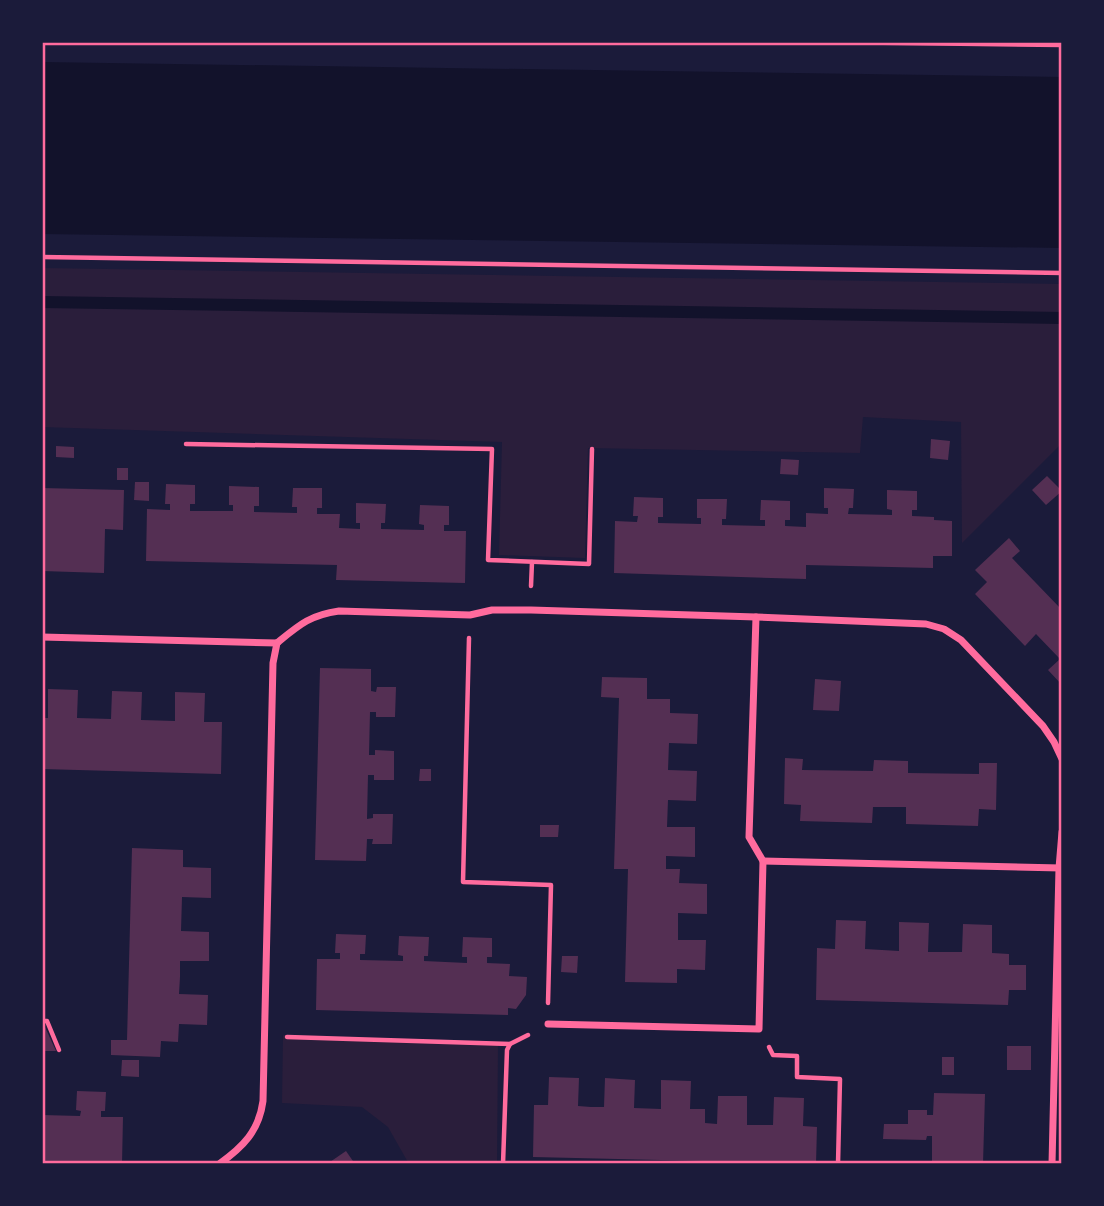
<svg xmlns="http://www.w3.org/2000/svg" width="1104" height="1206" viewBox="0 0 1104 1206" font-family="Quicksand,sans-serif">
	<style>
		.green { fill: #2a1e3b }
		.water { fill: #12122b }
		.lines { fill: none; stroke-linecap: round; stroke-linejoin: round }
		.stream { stroke: #12122b; stroke-width: 12 }
		.building { fill: #542f53 }
		.path { stroke: #ff6b9d; stroke-width: 4.5 }
		.minor { stroke: #ff6b9d; stroke-width: 7 }
		.neatline { fill: none; stroke: #ff6b9d; stroke-width: 2.5 }
	</style>
	<rect width="100%" height="100%" fill="#1b1b3a"/>
	<g class="green">
		<polygon points="42,268 1062,284 1062,443 962,543 961,422 863,417 860,453 588,448 585,558 499,555 502,442 42,427"/>
		<polygon points="283,1035 498,1045 497,1164 409,1164 388,1127 362,1107 282,1103"/>
	</g>
	<polygon class="water" points="42,62 1062,77 1062,248 42,234"/>
	<g class="lines">
		<polyline class="stream" points="42,302 1062,318"/>
	</g>
	<g class="building">
		<polygon points="931,439 950,441 948,460 930,458"/>
		<polygon points="56,446 74,447 74,458 56,457"/>
		<polygon points="781,459 799,460 798,475 780,474"/>
		<rect x="117" y="468" width="11" height="12"/>
		<polygon points="1047,476 1062,491 1046,505 1032,490"/>
		<polygon points="135,482 149,482 149,501 134,500"/>
		<polygon points="166,484 195,485 195,504 190,504 190,511 233,511 233,505 229,505 229,486 259,487 259,506 254,506 254,512 297,513 297,507 292,507 293,488 322,488 322,508 317,508 317,514 340,514 339,528 360,529 360,523 356,523 356,503 386,504 385,523 381,523 381,529 424,530 424,525 419,524 420,505 449,506 449,525 444,525 444,531 466,531 465,583 336,580 337,565 146,561 147,509 170,510 170,504 165,504"/>
		<polygon points="42,488 124,490 123,530 105,529 104,573 42,571"/>
		<polygon points="824,488 854,489 853,508 849,508 848,514 892,515 892,510 887,509 887,490 917,491 917,510 912,510 912,516 934,517 934,520 952,521 952,556 933,556 933,568 806,565 806,579 614,573 615,521 637,522 638,516 633,516 634,497 663,498 663,517 658,517 658,523 701,524 701,518 697,518 697,499 727,499 726,519 722,519 722,525 765,526 765,520 760,520 761,500 790,501 790,520 785,520 785,526 806,527 806,513 828,514 828,508 824,508"/>
		<polygon points="1009,538 1020,551 1012,558 1062,610 1062,685 1048,670 1060,659 1036,634 1025,646 975,594 987,582 975,570"/>
		<polygon points="320,668 371,669 371,691 376,692 377,687 396,687 395,717 376,717 376,712 370,712 369,755 375,755 375,750 394,751 394,780 374,780 374,775 368,775 367,819 373,818 373,814 393,814 392,844 372,844 373,839 367,839 366,861 315,860"/>
		<polygon points="602,677 647,678 647,699 670,699 670,713 698,714 697,744 669,743 668,770 697,771 696,801 668,800 667,827 695,827 695,857 666,856 666,869 680,869 679,883 707,884 707,914 678,913 678,940 706,940 705,970 677,969 677,983 625,982 628,869 614,869 619,698 601,697"/>
		<polygon points="815,679 841,681 839,711 813,710"/>
		<polygon points="48,689 78,690 77,718 111,719 112,691 142,692 141,720 175,721 175,692 205,693 204,722 222,722 221,774 42,769 42,718 48,718"/>
		<polygon points="785,758 803,759 802,770 873,771 874,760 908,761 908,773 979,774 979,763 997,763 996,810 979,809 978,826 906,824 906,807 873,807 872,823 800,821 801,805 784,804"/>
		<polygon points="420,769 431,769 431,781 419,781"/>
		<polygon points="540,825 559,825 558,837 540,837"/>
		<polygon points="132,848 183,850 183,867 211,868 211,898 182,897 181,931 209,932 209,961 180,961 180,977 179,994 208,995 207,1025 179,1024 178,1042 161,1041 160,1057 111,1055 111,1040 127,1040"/>
		<polygon points="836,920 866,921 865,949 899,951 899,922 929,923 928,952 962,952 963,924 992,925 992,953 1009,954 1009,965 1026,965 1026,990 1009,990 1008,1005 816,1000 817,948 835,949"/>
		<polygon points="336,934 366,935 365,954 360,954 360,960 403,961 403,956 398,955 399,936 429,937 428,956 424,956 424,961 467,963 467,957 462,957 463,937 492,938 492,957 487,957 487,963 510,964 509,976 527,977 526,995 516,1009 508,1008 508,1015 316,1010 317,959 340,959 340,953 335,953"/>
		<polygon points="562,956 578,956 577,973 561,972"/>
		<polygon points="42,1027 45,1027 56,1051 42,1051"/>
		<rect x="1007" y="1046" width="24" height="24"/>
		<rect x="942" y="1057" width="12" height="18"/>
		<polygon points="122,1060 139,1060 139,1077 121,1076"/>
		<polygon points="549,1077 579,1078 578,1106 591,1107 604,1107 605,1078 635,1080 634,1108 661,1109 661,1080 691,1081 690,1109 705,1109 705,1123 717,1124 718,1096 747,1096 747,1125 773,1125 774,1097 804,1098 803,1126 817,1127 816,1164 702,1164 702,1161 533,1157 534,1105 548,1105"/>
		<polygon points="77,1091 106,1092 105,1111 101,1111 101,1117 123,1117 122,1164 42,1164 42,1115 80,1116 81,1111 76,1110"/>
		<polygon points="934,1093 985,1094 983,1164 932,1164 932,1136 927,1136 926,1140 883,1139 884,1124 908,1124 908,1110 927,1110 927,1115 933,1115"/>
		<polygon points="346,1151 355,1164 327,1164"/>
	</g>
	<g class="lines">
		<g class="path">
			<polyline points="825,42 1062,45"/>
			<polyline points="42,257 1062,273"/>
			<polyline points="186,444 492,449 488,560 589,564 592,449"/>
			<polyline points="531,586 532,562"/>
			<polyline points="469,638 463,882 551,885 548,1003"/>
			<polyline points="42,1021 47,1021 59,1050"/>
			<polyline points="287,1037 510,1044 528,1035"/>
			<polyline points="769,1047 773,1055 797,1056 797,1077 840,1079 838,1164"/>
			<polyline points="503,1164 507,1050 510,1044"/>
		</g>
		<g class="minor">
			<polyline points="42,637 277,643"/>
			<path d="M277,643c22,-18 33,-28 62,-32l131,4 22,-5h39l225,7 170,7 18,5 17,11 82,86 11,16 8,17"/>
			<polyline points="763,861 1061,868"/>
			<polyline points="548,1024 759,1029 763,861 749,837 756,617"/>
			<path d="M219,1164c24,-17 40,-33 44,-63l10,-438 4,-20"/>
			<polyline points="1052,1164 1059,868 1062,832"/>
		</g>
	</g>
	<rect width="1104" height="1206" fill="none" stroke="#1b1b3a" stroke-width="88"/>
	<rect x="44" y="44" width="1016" height="1118" class="neatline"/>
</svg>
